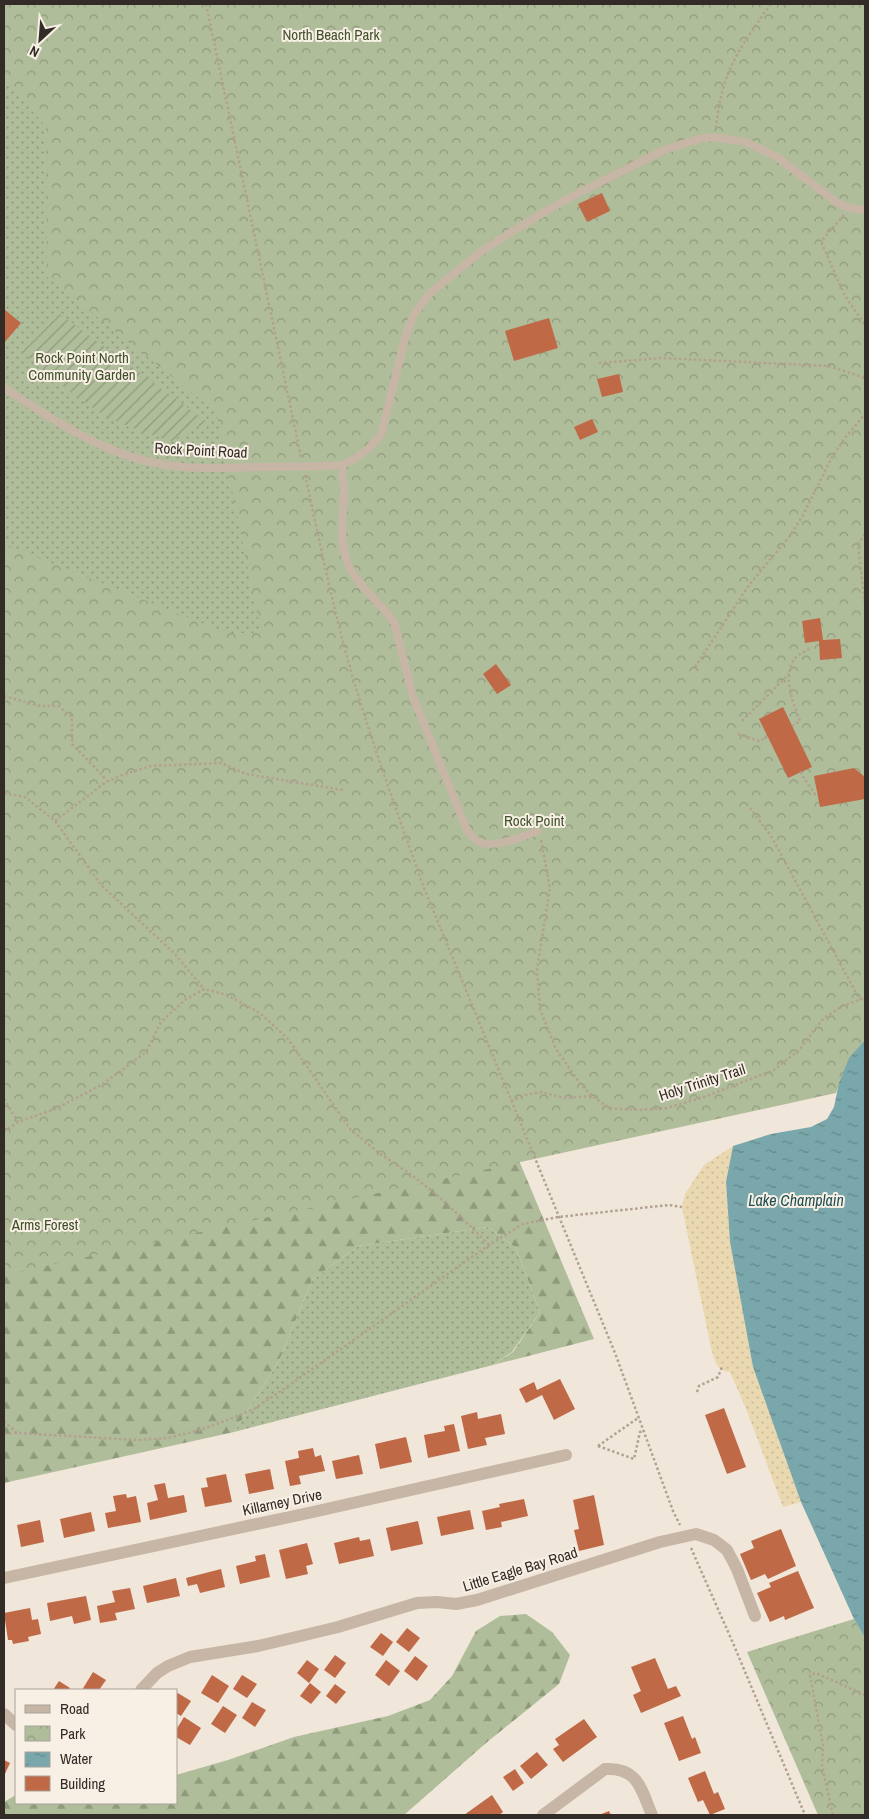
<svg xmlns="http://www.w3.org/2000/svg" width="869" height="1819" viewBox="0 0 869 1819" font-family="'Archivo Narrow',sans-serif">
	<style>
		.grass { fill: url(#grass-dots) }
		.forest { fill: url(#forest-firs) }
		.sand { fill: url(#sand-dots) }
		.park { fill: url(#park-crowns) }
		.garden { fill: url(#garden-furrows) }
		.water { fill: url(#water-ripples) }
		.building { fill: #bf6947 }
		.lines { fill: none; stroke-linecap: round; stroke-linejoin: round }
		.path { stroke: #b2a090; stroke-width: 2.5; stroke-dasharray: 2.5 2.5; stroke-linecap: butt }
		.service { stroke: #c7b6a6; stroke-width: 8 }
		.minor { stroke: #c7b6a6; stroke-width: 12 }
		.service-bridge { stroke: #c7b6a6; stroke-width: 8 }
		.labels { text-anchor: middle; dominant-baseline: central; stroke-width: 4; stroke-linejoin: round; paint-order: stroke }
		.park-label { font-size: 15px; fill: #41502b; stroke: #f8f0e5 }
		.street-label { font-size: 15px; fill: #332b26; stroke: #f8f0e5 }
		.water-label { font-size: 16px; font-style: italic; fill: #1e4d52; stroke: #f8f0e5 }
	</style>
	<defs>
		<pattern id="grass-dots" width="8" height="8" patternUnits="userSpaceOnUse" patternTransform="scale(1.25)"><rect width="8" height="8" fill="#b0bd9a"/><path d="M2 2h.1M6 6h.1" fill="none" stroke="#909a7d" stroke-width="1.8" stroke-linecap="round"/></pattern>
		<pattern id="forest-firs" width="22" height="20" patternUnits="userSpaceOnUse" patternTransform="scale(1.25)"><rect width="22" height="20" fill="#b0bd9a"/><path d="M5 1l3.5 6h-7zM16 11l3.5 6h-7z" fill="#909a7d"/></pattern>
		<pattern id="sand-dots" width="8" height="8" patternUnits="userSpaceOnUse" patternTransform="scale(1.25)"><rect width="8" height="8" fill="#ead8b0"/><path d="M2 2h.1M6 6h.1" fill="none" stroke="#c9ba97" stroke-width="1.8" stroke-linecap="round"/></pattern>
		<pattern id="park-crowns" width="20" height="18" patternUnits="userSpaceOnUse" patternTransform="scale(1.25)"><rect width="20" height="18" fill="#b0bd9a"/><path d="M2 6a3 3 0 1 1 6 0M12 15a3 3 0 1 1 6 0" fill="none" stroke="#909a7d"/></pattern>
		<pattern id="garden-furrows" width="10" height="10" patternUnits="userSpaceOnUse" patternTransform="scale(1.25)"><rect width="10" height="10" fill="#b0bd9a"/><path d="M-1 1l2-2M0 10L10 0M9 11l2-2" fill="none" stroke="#909a7d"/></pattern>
		<pattern id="water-ripples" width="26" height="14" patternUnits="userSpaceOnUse" patternTransform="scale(1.25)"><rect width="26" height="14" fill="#79a7ab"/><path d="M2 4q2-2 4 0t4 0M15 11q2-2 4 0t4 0" fill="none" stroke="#64888b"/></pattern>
	</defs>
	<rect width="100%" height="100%" fill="#f0e6d9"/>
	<g class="grass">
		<polygon points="4,11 242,414 267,678 4,598"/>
		<polygon points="488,1227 516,1248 540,1312 512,1352 493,1365 234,1432 279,1361 312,1280 358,1246"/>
	</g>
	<g class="forest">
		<polygon points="4,598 430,949 594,1339 493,1365 513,1352 540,1312 516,1248 488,1227 358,1246 312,1280 279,1361 234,1432 4,1483"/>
		<polygon points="526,1614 552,1632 570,1655 559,1684 486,1743 404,1815 4,1815 4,1802 16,1795 16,1803 176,1803 176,1775 228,1760 294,1737 388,1716 430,1700 452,1676 476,1631 500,1616"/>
	</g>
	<path class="sand" d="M733,1146l-7,36 4,60 23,125 48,135 -18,5 -36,-96 -17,-39c-14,-1 -15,-12 -19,-24l-29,-141 3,-13 19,-29z"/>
	<g class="park">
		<polygon points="4,4 865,4 865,1040 849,1059 836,1093 4,1275 4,544 227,633 261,633 216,412 47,277 46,127 4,78"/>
		<polygon points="854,1619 865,1638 865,1814 818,1815 747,1652"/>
	</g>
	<path class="garden" d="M60,314l147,108 -36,19c-24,-8 -51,-16 -72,-29 -28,-17 -52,-40 -77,-60z"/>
	<polygon class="water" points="865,1040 865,1638 854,1619 801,1502 753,1367 730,1242 726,1182 733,1146 771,1134 811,1127 827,1119 834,1107 839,1083 849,1058"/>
	<g class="building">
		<polygon points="602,193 610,211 587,222 578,204"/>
		<polygon points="4,309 21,323 4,343"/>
		<polygon points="549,318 558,348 514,361 505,331"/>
		<polygon points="619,374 623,392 602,397 597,379"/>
		<polygon points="592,419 598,432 580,440 574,427"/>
		<polygon points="820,618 823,640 840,639 842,658 820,660 819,641 805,643 802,621"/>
		<polygon points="496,664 511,685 497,694 483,674"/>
		<polygon points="783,707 812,767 788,778 759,719"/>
		<polygon points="854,768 865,777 865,799 820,807 814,776"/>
		<polygon points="560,1379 575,1409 554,1420 542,1395 526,1403 519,1389 534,1382 537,1390"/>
		<polygon points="724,1408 746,1467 727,1474 705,1415"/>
		<polygon points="477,1412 478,1419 501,1414 505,1434 485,1438 487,1445 468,1449 461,1416"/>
		<polygon points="454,1424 460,1451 428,1458 424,1435 445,1431 444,1426"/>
		<polygon points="406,1437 412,1462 380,1469 375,1444"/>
		<polygon points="313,1448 315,1457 321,1455 325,1471 299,1476 301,1484 290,1486 285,1461 299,1458 298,1451"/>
		<polygon points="359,1455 363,1474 336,1479 332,1461"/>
		<polygon points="270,1469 274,1489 249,1494 245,1474"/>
		<polygon points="226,1474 232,1502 205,1507 201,1488 208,1487 206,1478"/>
		<polygon points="165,1483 168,1498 184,1495 187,1512 150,1520 147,1503 158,1500 154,1485"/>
		<polygon points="126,1494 127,1498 136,1496 141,1522 108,1528 105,1513 116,1511 113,1496"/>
		<polygon points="594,1495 604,1545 579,1551 574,1530 579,1529 573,1500"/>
		<polygon points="524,1499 528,1516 501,1522 502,1527 486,1530 482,1511 500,1507 499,1504"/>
		<polygon points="470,1510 474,1529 441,1536 437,1517"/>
		<polygon points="91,1512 95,1531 64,1538 60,1519"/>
		<polygon points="40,1520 44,1542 21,1547 17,1525"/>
		<polygon points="418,1521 423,1544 391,1551 386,1528"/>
		<polygon points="781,1529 796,1566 768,1579 765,1574 751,1580 740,1554 754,1548 751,1541"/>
		<polygon points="359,1537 360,1541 370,1539 374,1556 339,1564 334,1543"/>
		<polygon points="307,1543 313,1564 306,1566 308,1574 286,1579 279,1550"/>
		<polygon points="265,1554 270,1577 240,1584 236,1566 256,1561 255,1556"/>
		<polygon points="221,1569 225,1587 200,1593 197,1584 188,1586 186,1578"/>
		<polygon points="798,1571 814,1608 785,1620 784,1616 770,1622 757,1593 771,1587 769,1583"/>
		<polygon points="176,1578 180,1596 147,1603 143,1586"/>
		<polygon points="130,1588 135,1609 115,1613 117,1620 100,1623 97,1606 115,1602 112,1591"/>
		<polygon points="86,1596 91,1620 74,1624 72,1616 50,1621 47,1603"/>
		<polygon points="30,1608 32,1620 38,1619 41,1634 28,1637 29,1641 13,1644 12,1640 8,1640 4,1613"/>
		<polygon points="407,1628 420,1638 409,1652 396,1642"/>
		<polygon points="381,1633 393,1642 383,1656 370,1647"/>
		<polygon points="335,1655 346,1663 335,1678 324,1670"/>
		<polygon points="415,1656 428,1666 417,1681 404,1671"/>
		<polygon points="655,1658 668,1689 676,1686 681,1696 641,1713 633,1695 641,1691 631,1667"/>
		<polygon points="307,1660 319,1669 309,1683 297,1673"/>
		<polygon points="386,1660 400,1671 389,1686 375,1675"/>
		<polygon points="93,1672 106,1680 99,1690 82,1690"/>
		<polygon points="212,1675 229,1686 218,1703 201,1693"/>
		<polygon points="242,1675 257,1684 247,1698 233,1689"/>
		<polygon points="59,1681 70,1688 69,1690 53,1690"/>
		<polygon points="310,1683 321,1692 311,1704 300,1696"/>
		<polygon points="335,1684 346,1692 336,1704 326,1696"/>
		<polygon points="176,1692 191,1701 181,1716 176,1713"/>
		<polygon points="252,1702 266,1710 255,1727 242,1718"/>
		<polygon points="223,1706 237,1715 225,1733 211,1724"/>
		<polygon points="683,1716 692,1739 695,1737 701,1753 679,1761 664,1723"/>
		<polygon points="184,1717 201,1728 190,1745 176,1737 176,1730"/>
		<polygon points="584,1719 597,1737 563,1762 553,1749 559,1745 555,1739"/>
		<polygon points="537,1752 548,1765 531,1779 520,1766"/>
		<polygon points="4,1760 10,1763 4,1776"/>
		<polygon points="515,1769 524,1783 513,1791 503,1777"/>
		<polygon points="705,1771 714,1794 718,1792 725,1809 710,1815 703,1800 698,1802 688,1778"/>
		<polygon points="492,1795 503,1812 499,1815 464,1815"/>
		<polygon points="609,1811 611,1815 599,1815"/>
	</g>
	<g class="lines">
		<g class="path">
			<polyline points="206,4 301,457"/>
			<path d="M716,128c2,-18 5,-37 12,-54 8,-22 29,-51 43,-70"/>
			<polyline points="844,215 824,238 822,244 845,296 865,325"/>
			<polyline points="599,363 661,358 829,366 865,378"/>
			<path d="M305,475c12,54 23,109 37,163 22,85 53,168 82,250l191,465 58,158 7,14"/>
			<polyline points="865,534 858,544 865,606"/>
			<polyline points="695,667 749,585 789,537 802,517 831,459 845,438 865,414"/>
			<polyline points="4,696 40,706 58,706 72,717 72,744 103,776 106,781"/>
			<polyline points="742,721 789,674"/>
			<path d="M792,726l8,-5c-7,-18 -18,-45 -5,-63 4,-4 13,-8 17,-11"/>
			<polyline points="738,734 759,741 768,737"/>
			<polyline points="800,772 815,794 817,794"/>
			<polyline points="4,793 25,797 55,821 102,886 175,954 204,989"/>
			<polyline points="750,808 771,836 860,1000"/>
			<polyline points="55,821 106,782 125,774 151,766 221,763 246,774 343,790"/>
			<polyline points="541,840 550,888 537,969 540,1009 556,1049 579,1082 592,1096 609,1108 638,1110 667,1108 704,1097 774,1070 799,1050 823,1019 842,1006 865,998"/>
			<polyline points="4,1099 18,1122"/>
			<polyline points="511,1101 526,1095 541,1092 564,1098 592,1096"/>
			<polyline points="4,1132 18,1122 55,1109 103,1084 146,1052 161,1022 185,1000 204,989 227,995 260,1013 288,1039 351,1130 379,1153 409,1173 436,1194 464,1220 489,1245"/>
			<polyline points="697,1392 699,1386 718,1377 722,1367"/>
			<polyline points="4,1421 17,1433"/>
			<polyline points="4,1434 17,1433 138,1440 168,1438 200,1430 230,1419 254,1409 278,1393 489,1245 523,1224 558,1217 669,1205 682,1207"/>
			<polyline points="598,1446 634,1459 640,1432 644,1431"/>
			<polyline points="598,1446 638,1418"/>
			<polyline points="691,1548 733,1643 805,1815"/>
			<polyline points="833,1815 822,1766 823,1745 810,1675 816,1673 865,1695"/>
		</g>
		<g class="service">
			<path d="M4,388c50,32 101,68 162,77 32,5 67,2 100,2"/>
			<path d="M342,465c0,8 1,16 2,23 0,29 -8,61 10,87 11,17 28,30 40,47l19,75 54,133c3,4 7,9 12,12 15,7 44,-6 59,-11"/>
			<polyline points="329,466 342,465 354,459 368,449 381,435 405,338 414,314 430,293 482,251 521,226 567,199 664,150 698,139 714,137 746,142 777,157 836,202 849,208 865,210"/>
		</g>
		<g class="minor">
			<polyline points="4,1578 313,1512 566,1455"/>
			<polyline points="141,1690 157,1673 168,1666 190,1657 258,1646 288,1639 338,1627 417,1603 437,1602 456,1604 477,1600 660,1542 696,1534 714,1540 727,1550 737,1569 755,1616"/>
			<polyline points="4,1714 16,1725"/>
			<path d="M543,1815l62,-46c33,-2 36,20 47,46"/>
		</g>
		<polyline class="service-bridge" points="266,467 329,466"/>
	</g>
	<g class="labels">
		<g class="park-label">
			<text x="331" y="34">North Beach Park</text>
			<text x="82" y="357">Rock Point North<tspan x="82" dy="17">Community Garden</tspan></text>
			<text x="534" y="820">Rock Point</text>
			<text x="45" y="1224">Arms Forest</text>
		</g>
		<g class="street-label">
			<text transform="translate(201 450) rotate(3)">Rock Point Road</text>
			<text transform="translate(702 1082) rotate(-18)">Holy Trinity Trail</text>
			<text transform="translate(282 1502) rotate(-12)">Killarney Drive</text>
			<text transform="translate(520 1569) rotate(-17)">Little Eagle Bay Road</text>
		</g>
		<g class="water-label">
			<text x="796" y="1200">Lake Champlain</text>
		</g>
	</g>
	<rect width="869" height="1819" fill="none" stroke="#332b26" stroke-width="10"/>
	<rect x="15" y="1689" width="162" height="115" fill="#f8f0e5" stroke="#a9a199"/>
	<rect x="25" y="1705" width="25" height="8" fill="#c7b6a6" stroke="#a9a199"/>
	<text x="60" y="1714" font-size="15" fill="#332b26">Road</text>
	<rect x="25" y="1726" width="25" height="15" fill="url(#park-crowns)" stroke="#a9a199"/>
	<text x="60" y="1739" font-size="15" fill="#332b26">Park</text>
	<rect x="25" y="1752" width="25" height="15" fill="url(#water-ripples)" stroke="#a9a199"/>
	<text x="60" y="1764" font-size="15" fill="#332b26">Water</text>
	<rect x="25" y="1776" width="25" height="15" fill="#bf6947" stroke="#a9a199"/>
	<text x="60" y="1789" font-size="15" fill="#332b26">Building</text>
	<g transform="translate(40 40) rotate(206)" stroke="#f8f0e5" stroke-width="4" paint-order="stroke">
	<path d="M0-4L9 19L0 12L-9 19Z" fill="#332b26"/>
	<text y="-8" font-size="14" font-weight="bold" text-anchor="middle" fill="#332b26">N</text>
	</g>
</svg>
